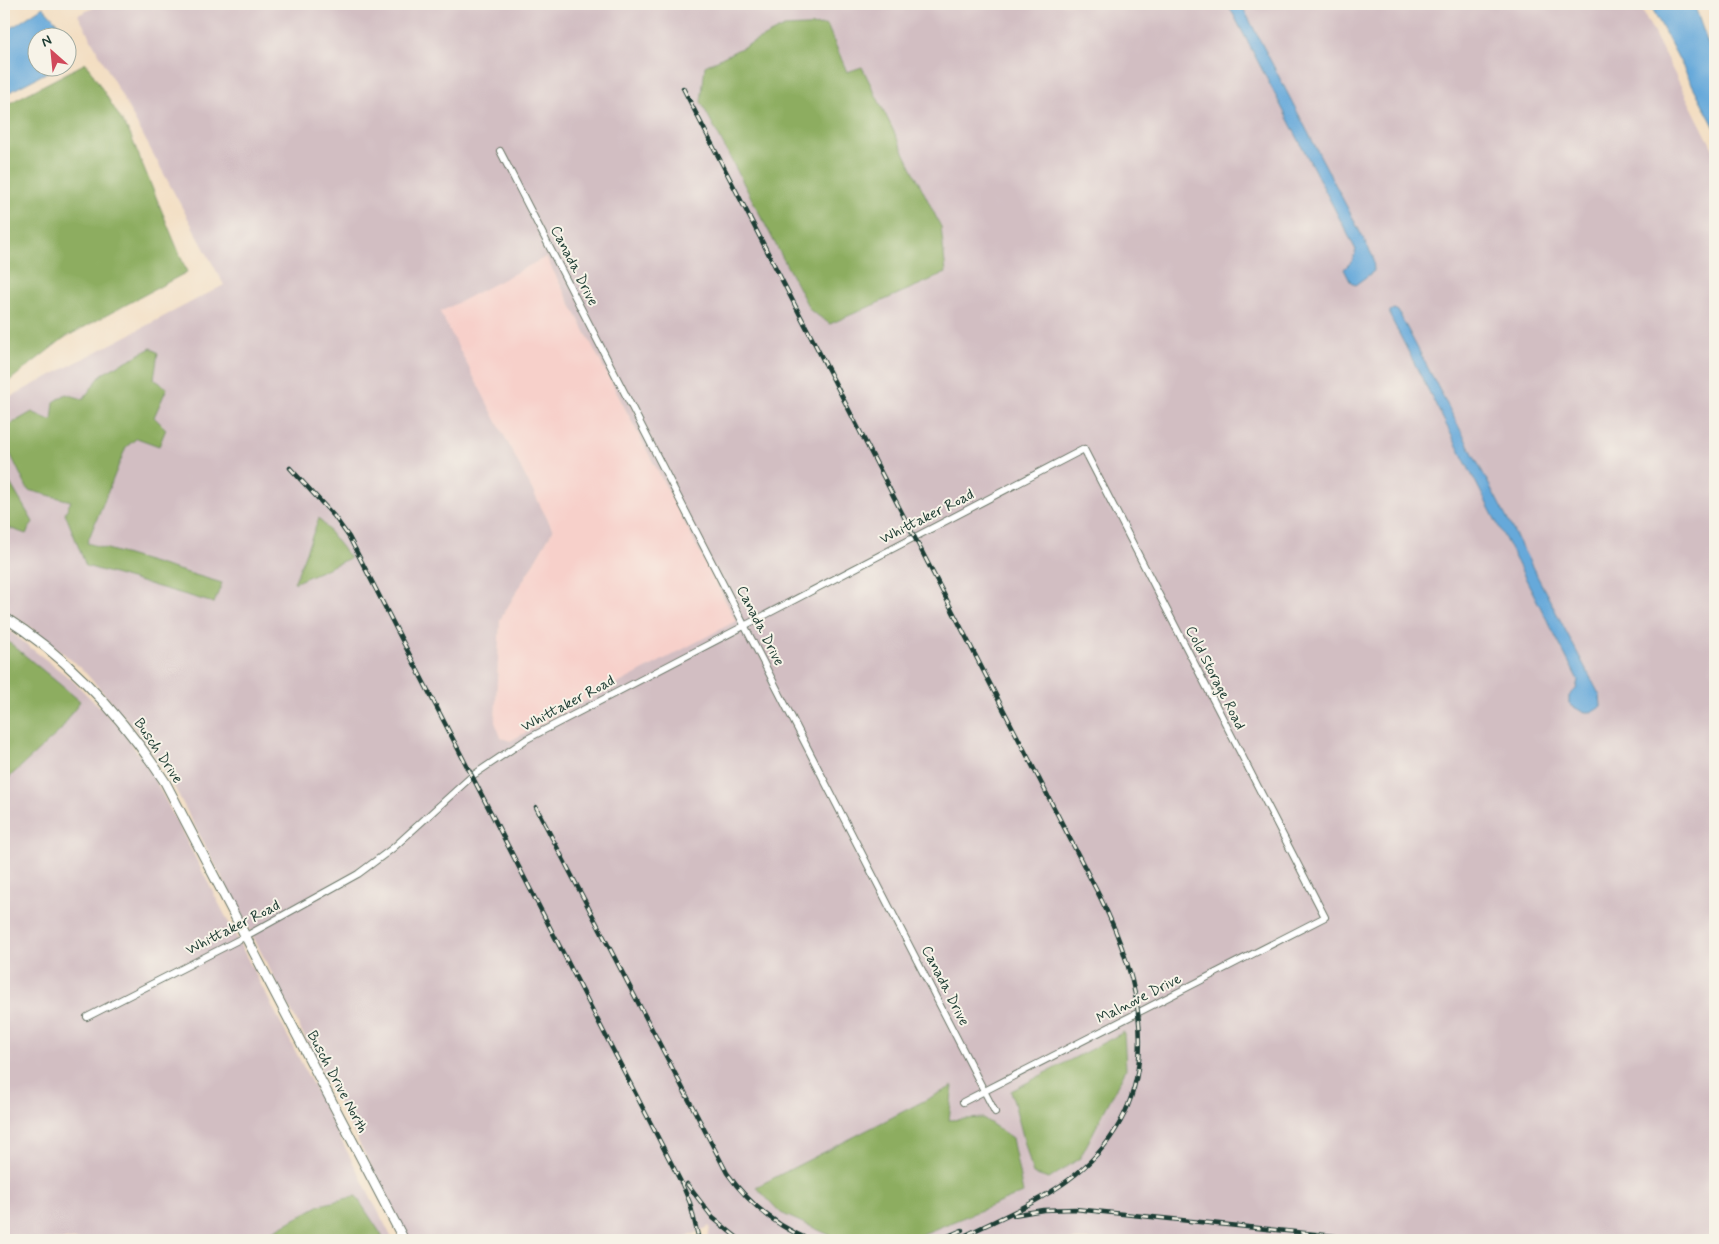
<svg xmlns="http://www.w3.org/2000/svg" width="1719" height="1244" viewBox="0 0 1719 1244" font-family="Mynerve,sans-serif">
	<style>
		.built { fill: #f7d0ca }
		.industrial { fill: #d2bec2; fill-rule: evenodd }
		.forest { fill: #8dad61; stroke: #56754a }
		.water { fill: #66a9da; stroke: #427387 }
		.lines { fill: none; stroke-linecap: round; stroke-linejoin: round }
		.street-casing { stroke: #697566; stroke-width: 8 }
		.secondary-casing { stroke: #697566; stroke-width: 11 }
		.street { stroke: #fff; stroke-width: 6 }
		.secondary { stroke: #fff; stroke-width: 9 }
		.rail-casing { stroke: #1f3d34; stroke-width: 4.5 }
		.rail { stroke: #f7f3e8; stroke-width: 2.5; stroke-dasharray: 8; stroke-linecap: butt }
		.labels { text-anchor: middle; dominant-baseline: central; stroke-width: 4; stroke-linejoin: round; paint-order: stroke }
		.street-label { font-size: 15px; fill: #1f3d34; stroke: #f7f3e8 }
	</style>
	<rect width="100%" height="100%" fill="#f7f3e8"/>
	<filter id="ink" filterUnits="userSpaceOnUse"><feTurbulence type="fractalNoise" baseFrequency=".02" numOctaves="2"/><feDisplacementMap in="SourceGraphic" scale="10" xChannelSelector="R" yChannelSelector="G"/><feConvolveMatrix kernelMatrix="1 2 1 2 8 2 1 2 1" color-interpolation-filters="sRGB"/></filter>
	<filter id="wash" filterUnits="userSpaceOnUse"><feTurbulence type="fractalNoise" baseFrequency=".0096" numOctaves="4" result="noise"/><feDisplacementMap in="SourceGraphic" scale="20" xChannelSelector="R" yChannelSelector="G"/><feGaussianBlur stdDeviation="1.12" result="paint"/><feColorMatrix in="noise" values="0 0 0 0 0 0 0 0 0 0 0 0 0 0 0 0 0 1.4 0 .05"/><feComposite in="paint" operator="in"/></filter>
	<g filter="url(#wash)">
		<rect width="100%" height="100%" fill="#f3dec2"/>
		<polygon class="built" points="546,257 736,622 510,741 501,737 495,722 500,620 553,530 439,311"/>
		<g class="industrial">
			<path d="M101,4h1538l76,149v1087h-807l115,-47 -40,-75 -34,2 4,-34 -119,151 57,3h-183l2,-14 -28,14h-273l-161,-313 -78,-148 -18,-27 -18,-25 -53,-59 -41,-34 -36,-25v-209l220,-115 -146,-270zM546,257l190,364 -226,120 -9,-4 -6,-15 5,-102 53,-90 -113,-218z"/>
			<polygon points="4,627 72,680 120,728 151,772 393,1240 4,1240"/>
		</g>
		<g class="forest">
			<polygon points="827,25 847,72 862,67 941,227 946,273 830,324 810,310 701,102 705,66 784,27"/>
			<polygon points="86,63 130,134 187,272 64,338 4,385 4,106"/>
			<polygon points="151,348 158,353 154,379 167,388 154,417 166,429 159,446 137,438 126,447 87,543 222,583 214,603 86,566 65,513 71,501 28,490 4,441 4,428 32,412 52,421 54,402 66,394 83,399 102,374"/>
			<polygon points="4,473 33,522 26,534 4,526"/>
			<polygon points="319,518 350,558 294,583"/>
			<polygon points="4,638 80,701 61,730 4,782"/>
			<polygon points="1124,1032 1126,1069 1080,1158 1049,1179 1033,1174 1011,1091"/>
			<polygon points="953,1086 949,1120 983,1118 1012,1138 1023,1193 908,1240 834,1237 781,1213 756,1187"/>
			<polygon points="356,1196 385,1240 332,1240 330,1237 323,1240 257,1240 320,1205"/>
		</g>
		<g class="water">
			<polygon points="1228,4 1241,4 1373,257 1374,271 1355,285 1350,281 1344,269 1353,260 1356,250"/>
			<polygon points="1650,4 1694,4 1715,64 1715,128"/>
			<polygon points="43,7 65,31 67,36 38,38 38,68 55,68 4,95 4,33"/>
			<path d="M1394,309l4,2 202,385 1,10c-11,11 -21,5 -32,-2v-8l7,-7 2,-9 -188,-364v-5z"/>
		</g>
	</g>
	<g filter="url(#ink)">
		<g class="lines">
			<defs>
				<g id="street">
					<polyline points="500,151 995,1112"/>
					<polyline points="87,1017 246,936 358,874 393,848 472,776 527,739 1084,449 1325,917 963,1102"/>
				</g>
				<path id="secondary" d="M4,617c66,41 119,101 161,165l239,458"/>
			</defs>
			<use href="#street" class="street-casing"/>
			<use href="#secondary" class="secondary-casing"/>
			<use href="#street" class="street"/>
			<use href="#secondary" class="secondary"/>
			<defs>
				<g id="rail">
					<path d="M683,88l417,809c49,98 68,210 -33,284 -33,24 -74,40 -111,59"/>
					<polyline points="290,468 334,516 349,537 682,1184 690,1203 699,1240"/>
					<path d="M536,807l191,366c22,31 49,53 83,67"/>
					<polyline points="687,1184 713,1218 740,1240"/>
					<polyline points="1014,1215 1043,1210 1075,1209 1373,1240"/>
					<polyline points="939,1240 962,1230"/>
				</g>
			</defs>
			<use href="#rail" class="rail-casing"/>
			<use href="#rail" class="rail"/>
		</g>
	</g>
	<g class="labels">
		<g class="street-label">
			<text transform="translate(574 266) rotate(63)">Canada Drive</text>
			<text transform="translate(927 517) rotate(-27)">Whittaker Road</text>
			<text transform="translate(760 626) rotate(63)">Canada Drive</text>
			<text transform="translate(1215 678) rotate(63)">Cold Storage Road</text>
			<text transform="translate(568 704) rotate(-28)">Whittaker Road</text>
			<text transform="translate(158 751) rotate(56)">Busch Drive</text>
			<text transform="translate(233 928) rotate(-27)">Whittaker Road</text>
			<text transform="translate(945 986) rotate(63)">Canada Drive</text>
			<text transform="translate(1139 999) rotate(-27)">Malnove Drive</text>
			<text transform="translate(337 1082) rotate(62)">Busch Drive North</text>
		</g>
	</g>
	<rect width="1719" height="1244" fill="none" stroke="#f7f3e8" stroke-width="20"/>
	<g transform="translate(52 52) rotate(333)"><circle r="24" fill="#f7f3e8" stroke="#a1aaa0"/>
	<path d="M0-4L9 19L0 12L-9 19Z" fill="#d1495b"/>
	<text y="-8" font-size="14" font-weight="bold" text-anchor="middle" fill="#1f3d34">N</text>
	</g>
</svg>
